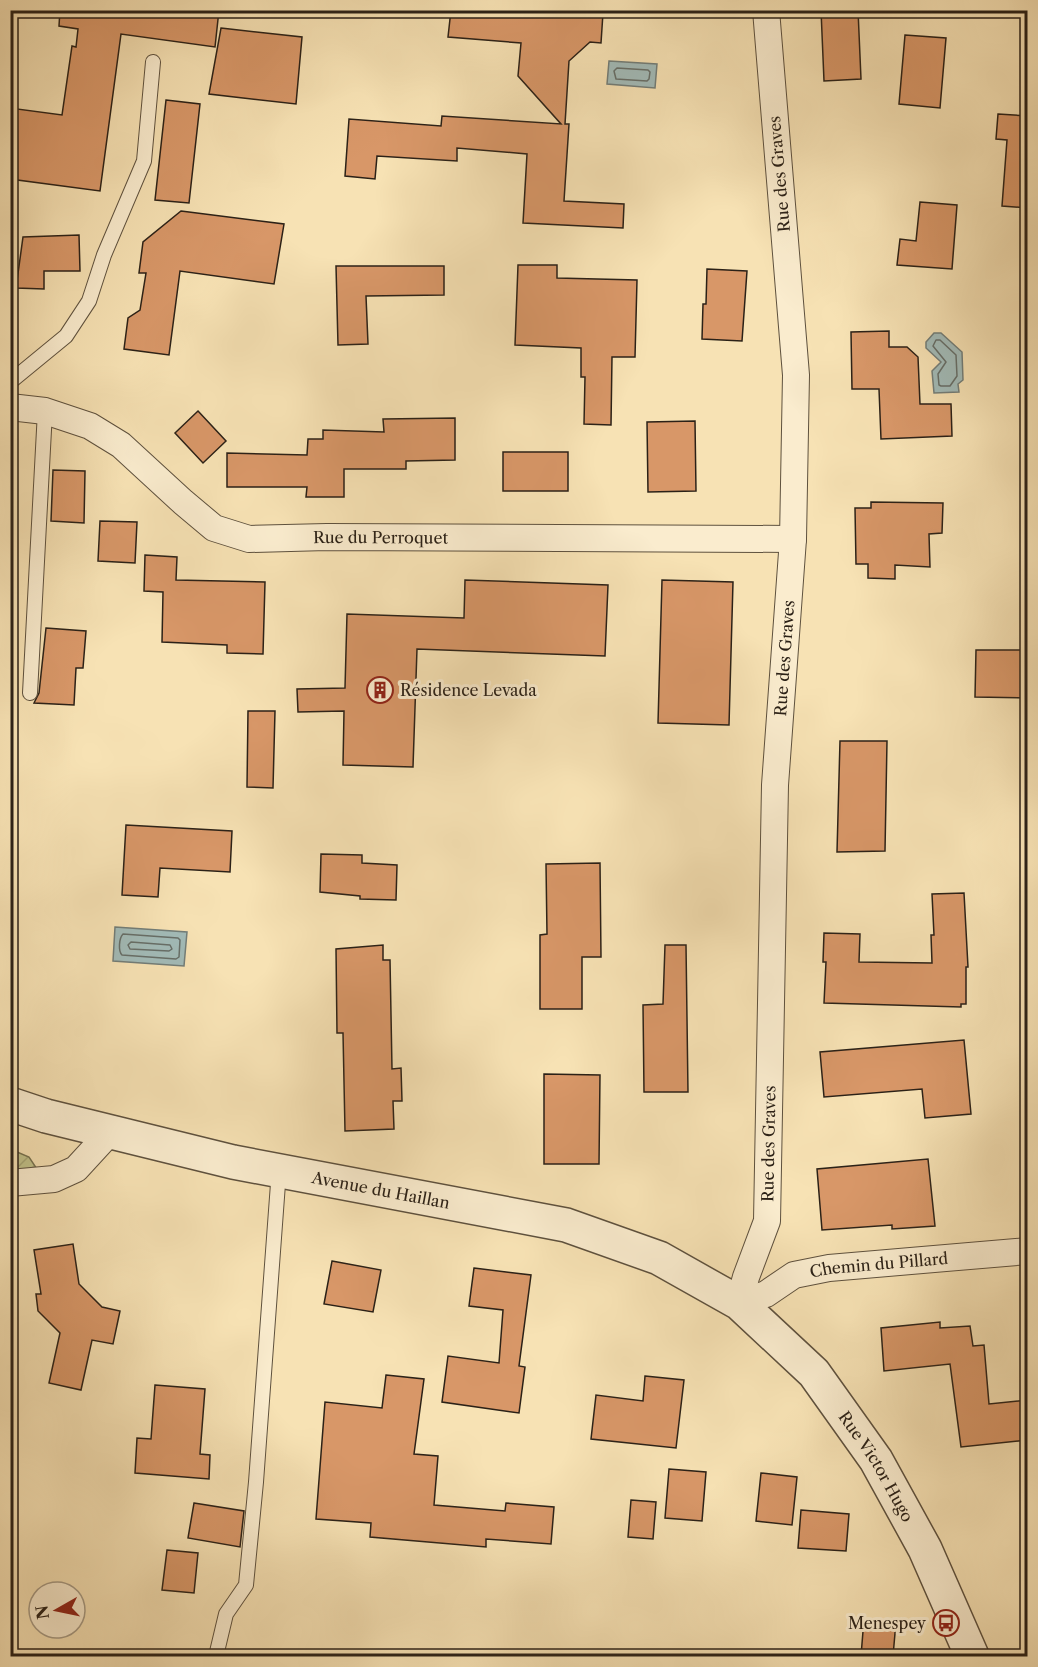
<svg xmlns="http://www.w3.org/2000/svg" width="1038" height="1667" viewBox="0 0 1038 1667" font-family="'Libre Caslon Text',serif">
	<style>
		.garden { fill: url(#garden-furrows); stroke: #767250; stroke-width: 1.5 }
		.water { fill: #a2bbb8; stroke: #727d78; stroke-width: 1.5 }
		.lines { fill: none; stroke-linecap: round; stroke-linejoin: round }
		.shore { stroke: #666e68; stroke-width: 1.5 }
		.building { fill: #d89768; stroke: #2b2117; stroke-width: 1.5 }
		.service-casing { stroke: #5e513e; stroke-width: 16 }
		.minor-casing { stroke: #5e513e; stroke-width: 28 }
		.tertiary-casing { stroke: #5e513e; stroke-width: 36 }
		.service { stroke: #faecce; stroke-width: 14 }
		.minor { stroke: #faecce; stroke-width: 26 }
		.tertiary { stroke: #faecce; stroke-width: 33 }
		.labels { text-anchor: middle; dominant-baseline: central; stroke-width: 6; stroke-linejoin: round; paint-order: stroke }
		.street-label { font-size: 16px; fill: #2b2117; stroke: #faecce }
		.poi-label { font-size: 16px; fill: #2b2117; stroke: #faecce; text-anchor: start }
	</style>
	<defs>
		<pattern id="garden-furrows" width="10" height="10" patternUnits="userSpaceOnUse" patternTransform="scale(1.5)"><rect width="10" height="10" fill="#c1c28a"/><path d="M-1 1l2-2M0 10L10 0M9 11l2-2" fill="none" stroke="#a6a676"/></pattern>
	</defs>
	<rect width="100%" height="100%" fill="#f7e2b4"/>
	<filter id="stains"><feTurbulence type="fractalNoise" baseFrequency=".00333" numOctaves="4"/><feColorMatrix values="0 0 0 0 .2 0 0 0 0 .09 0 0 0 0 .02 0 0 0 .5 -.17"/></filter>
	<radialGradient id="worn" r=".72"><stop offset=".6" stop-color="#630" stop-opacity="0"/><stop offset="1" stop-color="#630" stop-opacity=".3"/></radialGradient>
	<polygon class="garden" points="10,1149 29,1157 37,1169 11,1171"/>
	<g class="water">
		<polygon points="609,61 657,64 655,88 607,84"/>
		<polygon points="934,333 941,333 962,352 963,380 958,384 959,392 934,393 932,371 941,362 926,348 926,342"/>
		<polygon points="115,927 187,932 184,966 113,961"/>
	</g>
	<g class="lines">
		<g class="shore">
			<polygon points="617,68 648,70 650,72 649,79 647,81 616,79 614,71"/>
			<polygon points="936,340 940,340 956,355 957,376 950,386 941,386 939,385 938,374 946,362 933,346"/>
			<path d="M123,934l55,4 2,2 -1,17 -3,2 -54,-4c-4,-4 -3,-17 1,-21z"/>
			<polygon points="131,942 170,945 172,949 169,951 130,949 128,945"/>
		</g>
	</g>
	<g class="building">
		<polygon points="60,10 219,10 215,47 121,34 100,191 10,179 10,108 62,115 72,46 76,47 78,29 59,26"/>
		<polygon points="451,10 564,10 603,13 601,43 590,42 569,61 565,124 569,124 564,201 624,204 623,228 523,223 527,154 457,148 457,161 377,156 375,179 345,176 349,119 441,126 442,116 561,124 518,76 521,43 448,37"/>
		<polygon points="821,10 858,10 861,79 824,81"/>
		<polygon points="221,28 302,37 296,104 209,94"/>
		<polygon points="905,35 946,38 940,108 899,104"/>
		<polygon points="166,100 200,104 189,203 155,200"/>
		<polygon points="998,114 1028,116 1028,208 1002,206 1007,140 996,139"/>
		<polygon points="920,202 957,205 952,269 897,265 900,239 916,241"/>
		<polygon points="181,211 284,224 274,284 180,271 169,355 124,349 128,318 140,310 146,273 139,273 143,242"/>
		<polygon points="79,235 80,271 44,271 44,289 16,288 23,237"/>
		<polygon points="518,265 557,265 557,278 637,280 635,357 612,357 611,425 584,424 585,377 581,377 581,348 515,345"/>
		<polygon points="336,266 444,266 444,295 366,296 368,344 338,345"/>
		<polygon points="707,269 747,271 742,341 702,339 703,304 706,304"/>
		<polygon points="889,331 889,347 907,347 918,357 920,404 951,404 952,436 881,439 879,389 852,389 851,332"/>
		<polygon points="198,411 226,441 203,463 175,433"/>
		<polygon points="455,418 455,460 406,461 406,469 344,469 344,497 306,497 307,487 227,487 227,453 307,455 308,439 323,439 323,430 384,432 383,419"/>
		<polygon points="695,421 696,491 648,492 647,422"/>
		<rect x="503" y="452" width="65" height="39"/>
		<polygon points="53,470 85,471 84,523 51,521"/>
		<polygon points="871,502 943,503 942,533 929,534 930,567 895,565 895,579 868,578 868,564 856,564 855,508 871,508"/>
		<polygon points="100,521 137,522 135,563 98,561"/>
		<polygon points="145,555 177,557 176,580 265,582 263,654 227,653 227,645 162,642 163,592 144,591"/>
		<polygon points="465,580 608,585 605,656 417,649 413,767 343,765 344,711 298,712 297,689 345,688 347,614 464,618"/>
		<polygon points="662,580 733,582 729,725 658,723"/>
		<polygon points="46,628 86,631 83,668 76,668 74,705 34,703 39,693"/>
		<polygon points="976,650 1028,650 1028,698 975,697"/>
		<polygon points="248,711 275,711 273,788 247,787"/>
		<polygon points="840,741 887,741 885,851 837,852"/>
		<polygon points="126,825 232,831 230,872 160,868 158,897 122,895"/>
		<polygon points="321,854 362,855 362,863 397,865 396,900 360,899 360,896 320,892"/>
		<polygon points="600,863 601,957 582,957 582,1009 540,1009 540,935 547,934 546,864"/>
		<polygon points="964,893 968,967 966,967 966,1004 961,1004 961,1007 824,1003 826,962 823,962 824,933 860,934 859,962 932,963 931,935 934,935 932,894"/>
		<polygon points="383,945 383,960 390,960 392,1069 401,1068 402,1101 393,1101 394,1129 345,1131 343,1033 337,1033 336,949"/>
		<polygon points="665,945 686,945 688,1092 644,1092 643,1005 663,1004"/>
		<polygon points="964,1040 971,1114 925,1118 922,1089 824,1097 820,1052"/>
		<polygon points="544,1074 600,1075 599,1164 544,1164"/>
		<polygon points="928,1159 935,1226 892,1229 892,1225 822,1230 817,1169"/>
		<polygon points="73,1244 79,1284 102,1307 120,1311 113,1344 92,1340 81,1390 49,1383 60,1333 38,1311 36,1294 41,1294 34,1250"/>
		<polygon points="332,1261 381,1270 373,1312 324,1304"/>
		<polygon points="474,1268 531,1275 519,1366 525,1367 519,1413 442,1402 448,1356 499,1363 503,1310 469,1306"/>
		<polygon points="940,1322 940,1328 970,1326 973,1346 984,1345 989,1404 1028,1400 1028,1440 961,1447 950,1364 884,1371 881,1328"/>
		<polygon points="386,1375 424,1379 414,1454 438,1456 434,1505 505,1511 506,1503 554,1507 551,1544 486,1539 486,1547 370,1537 371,1523 316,1519 325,1402 382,1408"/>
		<polygon points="645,1376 684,1380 676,1448 591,1439 596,1395 643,1401"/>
		<polygon points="155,1385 205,1389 200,1454 210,1455 209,1479 135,1473 137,1438 151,1439"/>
		<polygon points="669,1469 706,1472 702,1521 665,1518"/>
		<polygon points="761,1473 797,1477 792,1525 756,1521"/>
		<polygon points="631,1500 656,1502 653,1539 628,1537"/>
		<polygon points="194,1503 244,1511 240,1547 188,1538"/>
		<polygon points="801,1510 849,1514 846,1551 798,1548"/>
		<polygon points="167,1550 198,1553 194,1593 162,1590"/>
		<polygon points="864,1619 896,1622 893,1656 861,1656"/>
	</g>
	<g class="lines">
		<defs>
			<g id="service">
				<polyline points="10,382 66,336 89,301 104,255 144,161 153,62"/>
				<polyline points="30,693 45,411"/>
				<polyline points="216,1656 226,1614 246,1585 256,1482 279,1170"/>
			</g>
			<g id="minor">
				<path id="s1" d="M10,407l35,4 45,15 31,19 62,57 31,26 35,11 78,-2 466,2"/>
				<polyline points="10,1183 54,1179 76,1169 110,1132"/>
				<path id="s2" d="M739,1303l7,-26 21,-56 8,-436 18,-246 3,-164 -30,-365"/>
				<path id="s3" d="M739,1303l27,-9 28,-19 35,-7 199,-17"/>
			</g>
			<g id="tertiary">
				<path id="s4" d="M10,1104l36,12 187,46 333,63 93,33 80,45 75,70 62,87 49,89 47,107"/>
			</g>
		</defs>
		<use href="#service" class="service-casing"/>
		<use href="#minor" class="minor-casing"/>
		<use href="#tertiary" class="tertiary-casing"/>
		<use href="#service" class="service"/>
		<use href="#minor" class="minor"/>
		<use href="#tertiary" class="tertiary"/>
	</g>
	<defs>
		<symbol id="building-ring" viewBox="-11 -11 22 22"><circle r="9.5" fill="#faecce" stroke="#8f2418" stroke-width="1.5"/><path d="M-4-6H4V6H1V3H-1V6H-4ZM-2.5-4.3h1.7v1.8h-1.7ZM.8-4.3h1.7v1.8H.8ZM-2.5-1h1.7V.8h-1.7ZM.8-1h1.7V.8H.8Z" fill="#8f2418"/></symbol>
		<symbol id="bus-ring" viewBox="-11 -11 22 22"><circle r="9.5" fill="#faecce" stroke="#8f2418" stroke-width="1.5"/><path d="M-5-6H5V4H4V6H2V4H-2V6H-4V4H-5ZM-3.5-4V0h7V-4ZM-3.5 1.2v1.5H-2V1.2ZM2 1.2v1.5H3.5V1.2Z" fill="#8f2418"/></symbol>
	</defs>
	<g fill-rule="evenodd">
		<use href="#building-ring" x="365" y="675" width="30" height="30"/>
		<use href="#bus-ring" x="931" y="1608" width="30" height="30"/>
	</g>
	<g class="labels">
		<g class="street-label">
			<text transform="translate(779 174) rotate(-95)">Rue des Graves</text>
			<text stroke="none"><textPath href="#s1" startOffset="412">Rue du Perroquet</textPath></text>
			<text stroke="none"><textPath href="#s2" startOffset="650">Rue des Graves</textPath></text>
			<text stroke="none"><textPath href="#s2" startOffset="164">Rue des Graves</textPath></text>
			<text stroke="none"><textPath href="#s4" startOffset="381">Avenue du Haillan</textPath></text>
			<text stroke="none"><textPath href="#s3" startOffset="148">Chemin du Pillard</textPath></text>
			<text stroke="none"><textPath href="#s4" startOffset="975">Rue Victor Hugo</textPath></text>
		</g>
		<g class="poi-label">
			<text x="400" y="690">Résidence Levada</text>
			<text x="926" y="1623" text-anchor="end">Menespey</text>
		</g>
	</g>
	<rect width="1038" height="1667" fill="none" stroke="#f7e2b4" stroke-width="36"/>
	<rect x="12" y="12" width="1014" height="1643" fill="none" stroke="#2b2117" stroke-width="3"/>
	<rect x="18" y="18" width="1002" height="1631" fill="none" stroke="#2b2117" stroke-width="1.5"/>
	<g transform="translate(57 1610) rotate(261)"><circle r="28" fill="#faecce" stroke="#a79b85" stroke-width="1.5"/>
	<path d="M0-4.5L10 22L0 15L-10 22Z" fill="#8f2418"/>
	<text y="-9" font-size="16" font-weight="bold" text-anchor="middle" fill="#2b2117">N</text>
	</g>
	<rect width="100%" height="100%" filter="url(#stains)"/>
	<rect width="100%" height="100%" fill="url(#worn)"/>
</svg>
